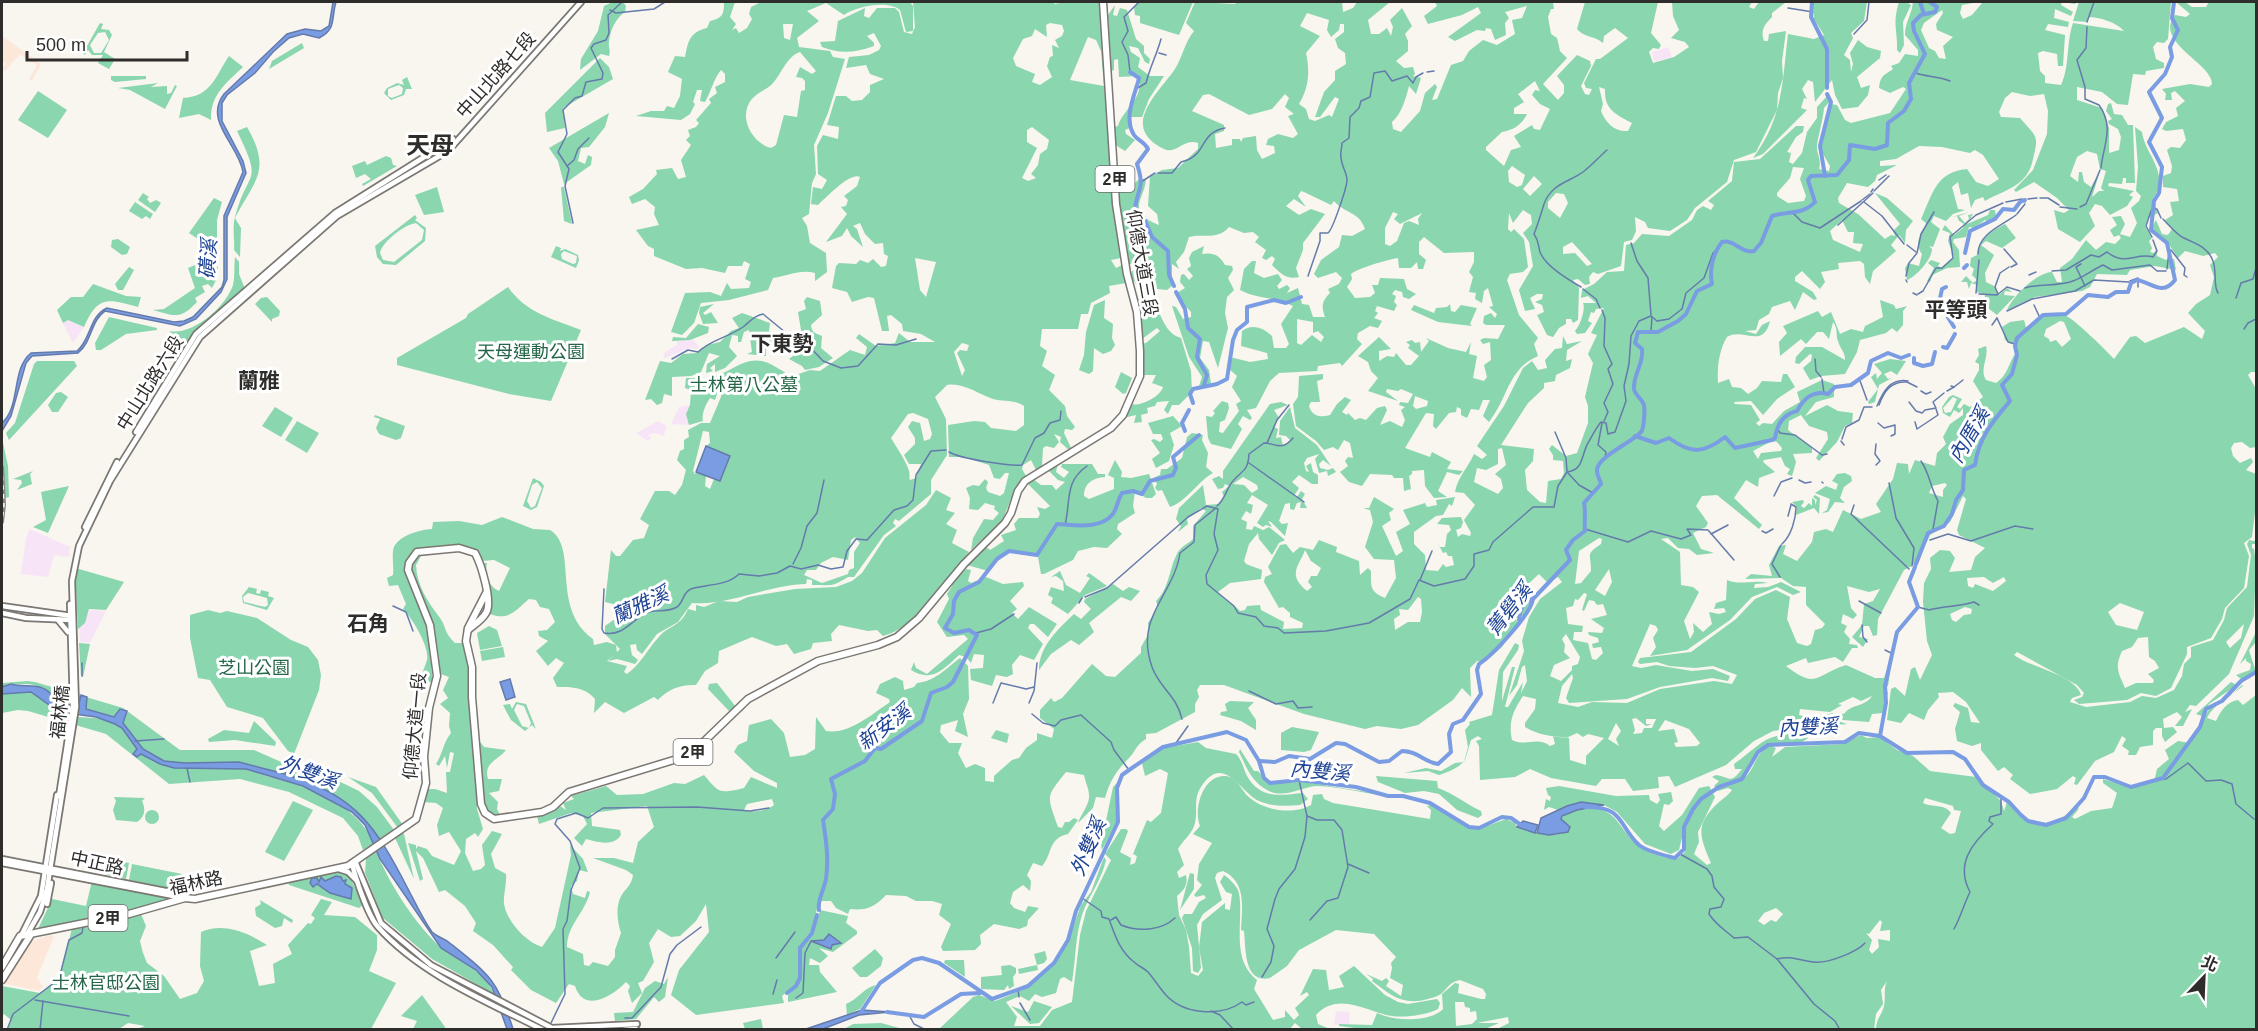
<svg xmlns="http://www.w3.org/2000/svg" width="2258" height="1031" viewBox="0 0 2258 1031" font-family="Helvetica,'Noto Sans TC',sans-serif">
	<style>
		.commercial { fill: #fde7d9 }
		.industrial { fill: #f7e5f7 }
		.green { fill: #8ad6ae; fill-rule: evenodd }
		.water { fill: #7a9ce3; stroke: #647bac; stroke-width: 1.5 }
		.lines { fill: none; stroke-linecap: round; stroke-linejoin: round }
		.stream { stroke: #647bac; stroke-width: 1.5 }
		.canal { stroke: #7a9ce3; stroke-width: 3 }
		.river { stroke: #7a9ce3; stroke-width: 4 }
		.secondary-casing { stroke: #7b7772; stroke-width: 8 }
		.primary-casing { stroke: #7b7772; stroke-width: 9 }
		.secondary { stroke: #fff; stroke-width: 4.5 }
		.primary { stroke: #fff; stroke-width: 6 }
		.rail-casing { stroke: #8a8884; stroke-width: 4 }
		.rail { stroke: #fff; stroke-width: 1.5; stroke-dasharray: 4.5; stroke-linecap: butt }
		.labels { text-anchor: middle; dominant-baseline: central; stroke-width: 6; stroke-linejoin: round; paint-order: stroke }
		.shield { fill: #fff; stroke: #6d6c6b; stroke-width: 1.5 }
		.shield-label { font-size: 16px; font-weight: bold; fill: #2f2d2b }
		.street-label { font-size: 18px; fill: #2f2d2b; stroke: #fff }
		.park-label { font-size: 18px; fill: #246647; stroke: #fff }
		.water-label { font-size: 20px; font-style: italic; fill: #204496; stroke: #fff }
		.quarter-label { font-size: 21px; font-weight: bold; fill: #2f2d2b; stroke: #fff }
		.district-label { font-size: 24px; font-weight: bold; fill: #2f2d2b; stroke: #fff }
	</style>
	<rect width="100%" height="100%" fill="#f9f5ef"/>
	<g class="commercial">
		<polygon points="2,36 41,64 32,81 29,79 37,65 20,54 5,71 2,69 6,64 2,60"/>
		<polygon points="50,935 54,936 37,978 43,987 39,991 3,983 30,942"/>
	</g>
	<g class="industrial">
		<polygon points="1668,47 1672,57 1654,62 1652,52"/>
		<polygon points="68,320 84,327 73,343 63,323"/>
		<polygon points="693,339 699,347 697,349 689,348 663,359 665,352 677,345 677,341"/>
		<polygon points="690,405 689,425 671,424 679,407"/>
		<polygon points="658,421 666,426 664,436 654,433 648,435 651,438 648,441 636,433"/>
		<polygon points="30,529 70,547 69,557 54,555 48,577 21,574 26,538"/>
		<polygon points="90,610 106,611 90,643 80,642 79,628 84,623"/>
		<polygon points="1336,1011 1350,1012 1349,1024 1334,1025"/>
	</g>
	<g class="green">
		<path d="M613,2h10l3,4 -1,6c-9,6 -15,18 -16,30 -1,5 2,8 0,14l-8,-2 -21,16 1,-11 17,-28 6,-25z"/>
		<path d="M724,2h11l-5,15 6,7 -4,6 4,-2 3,5 8,-5 5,-9 -3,-5 2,-7 10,-5h149l3,4v25l-7,1 -6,-22c-12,-10 -43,-4 -56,5l-18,-12 -19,8 12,10 -22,17 2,9 31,4 3,6 12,2 -17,54 -14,32 2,29 -4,9 -3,31 -7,4 5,8 3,17 16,10 1,19 -12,9v-8c-15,-4 -27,3 -42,5l-5,12 -39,10 -28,3 -7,20 -12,12 -11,-3 14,-39 25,-1 11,4 6,-13 4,6 18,-1 2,-6 -6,-3 5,-15 -6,-3 -2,5h-14l-3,7 -23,-5 -16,1 -32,-13v-7l-6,-3 -12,-16 23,-5 -5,-11 1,-7 -10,-8 -13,5 -3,-7 14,-8 14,-15 -1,-4 16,-2 6,11 8,-2 -5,-17 10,-15 -5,-5 4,-4 -2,-6 8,-3 3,-4 -3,-3 15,-17 -2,-4 8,-6 -2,-6 10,-5v-8l-4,-4c-7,8 -10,22 -16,32l-5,-1 2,-11h-5l-4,12 2,2 -5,10 -9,6 -45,-4 15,-5h13l3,-5 7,2 6,-12 2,-17 -14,-7 7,-16 10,1c3,-16 5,-25 22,-29l3,-7c13,-3 14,-7 14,-19zM783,24h10l-3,16 -6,-2zM800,52l16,19 -4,3 -12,-7 -4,10 6,1 3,3v9l-4,1 -4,26 -13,-2 -8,30 -5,3c-19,-5 -33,-30 -20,-48 6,-8 16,-10 22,-17 9,-10 14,-27 27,-31z"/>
		<path d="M913,2h139l3,2 10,-2h37l7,141 12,115 -10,2 5,8 6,-3 4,18 -17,3 1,7 -19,10 -3,11h-7l-3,15h-36l-2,17 7,5 -5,15 13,9 -6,15 16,16 2,10 8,11 -3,3 -7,-1 -1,4 8,17 -2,1 -10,-9 1,-5 -7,-3 5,8 -5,6 -8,-2 -3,2 -1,18 -6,4 -5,-10 -8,5 -1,4 4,7 -10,11 -14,34 -31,29 2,-12 11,-19 9,1 6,-7 -5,-4 1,-3 -10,-3 -7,7 -9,-1 1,-11 -4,-10 7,-3 6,1 6,-7 3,3 -2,6 2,4 12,4 4,-3 5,-20h-4l-5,6 -6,-1 -5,-13 -25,-8h-15l-1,-32 26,-4 11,1 6,6 25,3 8,-6v-19c-11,-7 -20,-4 -31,-7 -15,-5 -30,-17 -46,-14l-12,12 11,22 1,36 -16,25v14l-32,27 -4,-2 -2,4 3,3 -12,9 -30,42h-6c-17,10 -14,8 -36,8v-5l-5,-1 -1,5c-40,1 -76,22 -114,19l-14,19 -21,12 -15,20 -5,-4 -1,-6 -6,1 2,10 6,5 -3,4 -18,-5 -9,2 12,-12 -15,-15v-8l14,-10 6,2 4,-3 -12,-10 -12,-3 6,-52 5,6h4l13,-16 11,-2 5,-13 -9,-6 15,-28h14l6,4 7,-10 4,-15 -9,-10 3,-9 4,-2v-9l5,-3 -1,-7 13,-7h9l11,-26v-12l-13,-7c21,-4 35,-21 54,-17 12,3 20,11 31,15l17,-6 10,1 30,-21 15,5 2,-8 -11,-9 3,-4 17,12 19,-3 4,-10 11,9h25l-14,-8 -18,-3 -1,-7 -11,-9 -4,1 2,15h-7l-8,-33 -6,-1 -16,5 -5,-10 -15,-4 4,-22 3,-3 17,1 4,-4 8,3 5,-4 8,8 5,-1 2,-10 -4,-2 -1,-11 -8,1 -10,-10 -5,-11 -7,3 4,3 6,18 -12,-11 -4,-8 -5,8 -16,6 21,-28 -6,-7 5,-1 2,-6 -4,-4 13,-10 3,-9c-10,-5 -34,21 -42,28l-7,-1 2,-17 9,2 5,-9 -9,-6 -1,-28 6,-11 15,4 1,-12 -12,-2 9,-29h10l6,5 10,-1 8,-8v-7l14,-6 -14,-5 -4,-9 -20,3 3,-11 20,-2 10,-5 2,-4 -7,-13 -7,3 7,7v3c-19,7 -35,8 -52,1l-2,-5 15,-1 3,-20 27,-13 -1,8 5,2 8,-10h18l4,4 5,20 8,2 3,-7zM1050,23l12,2 2,6 -2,5 -7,4 4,8 -7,-3 1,11 -3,1 -3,9 5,11 -12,8 -8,-3 3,-8 -19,-8 -3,-8 10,-19 9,-3 3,-7 12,8 -1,-12zM1088,37l8,3 5,11 3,35 -34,-6zM1032,127l17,13 -2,9 -7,5 -2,11 -7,9 5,4 -8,3 -6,-3 15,-30 -10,-6v-12zM915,258l21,4 -10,35 -6,-7zM962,343l7,2 -2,6 -7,-1 -3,3 8,17 -3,6 -8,-24zM913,413l15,6 4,15 -2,5 -6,2 -4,-18 -8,-2 -4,6 7,11v6l-11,11 5,9h12l-5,14 -6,2c-1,-2 0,-6 -1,-9 -3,-10 -12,-23 -18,-33l17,-24zM703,431l6,1 1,11 -4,3 24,11 -10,24 -6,-2 -4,10 -5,-3 1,-10 -8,-4 -3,2 -2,-3zM855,537l5,6 -6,9v16l-5,2 -1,4 -26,9 -18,-8 3,-5h9l5,-7 12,-6 15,3 3,-20z"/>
		<polygon points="1138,2 1193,2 1179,35 1140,23 1140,16 1135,15 1134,7"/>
		<path d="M1195,2l40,2 2,-2h105l1,10 10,-4 4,-6h33l-22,18 3,14h8l8,-6 4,8 2,-9 -3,-7 12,-12 10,18 -7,8 3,7v10l-12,10 8,7 9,-1 2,7 -2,2 8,2 -5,16 -7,-8c-3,11 -7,28 -17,36l1,7 8,3 19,-21 5,-18 10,-9 2,3 -5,13 5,-1 14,-34 12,-4 6,-10 14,-11 14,5 18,-11 -3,-14 10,-2 5,-12 -22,6 4,6 -4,5 1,12 -11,5 -4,-11 -5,-1 -1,3 -8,-1 -22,11 -7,-4 33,-24 -3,-6 -16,8 -34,9 -4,-8 13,-10 -2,-4h118l1,7h-3l-3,8 3,17 6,4 3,13 7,7 -24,26 15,16 6,-7v-8l-7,-9 20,-21 13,6 1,5 -10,20 4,8 4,1 3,-6 -6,-1 -2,-5 12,-24h4l28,-21 -13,-10 -11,8 -1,7c-9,-8 -19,-5 -26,-14l8,-27h73l-7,31 10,12 -2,4 -6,-1 -4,4 4,11 21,-6 15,-10 -4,-5 -14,-4 8,-8 -6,-14 -1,-14h80l-3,5 5,2 5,-7h27l-14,11v4c-7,7 -12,13 -8,24h4l1,-7 17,-3 -4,30 1,17 -5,15 -1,17 -21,42 -22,8 -7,22 -32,26 -8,12 -17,11 -22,-3 -3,-6 -10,-5 1,14 -4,9 -8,2 -3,24 -23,8 -5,-2 -4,5 1,7 -5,1 -7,-6 -5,1 6,8 -1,32 -5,3 -2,-4h-5v5l-7,4 -6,9 -6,-2 -10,-20 7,-3 -2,-7 -7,-3 7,-3 1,-5h-6l-7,4 5,11 -10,2 -6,-21 14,-24 -4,-24 -6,-9 9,-9 -1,-9 -8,-5 -10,13 -4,-10 -1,16 3,3 3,-3 10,10 4,28 -5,5 -13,2 -3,6 12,35 19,23 -4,6 4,12c-30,13 -29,40 -49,66l-6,-6 7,-16h-7l-4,10 -8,-1 -4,9 -6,-3v-6l-4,-2 -1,5 -7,1 -13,16 -3,-3 1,-12 -8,-1 -21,35 25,9 2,-5 19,10 -4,7 16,2 -4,4 -12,-3 -9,19 9,6 -13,1 -9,-12 -1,-16 -12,1v3l-3,2 2,13 -7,2 -1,-13h-9l-2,-3 -22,-1 -8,12 -13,-4 -9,-10 8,-6 -3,-5 3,-4 5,1 -3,-15 -6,-3 -6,10 -5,-3 -9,3 -8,-9 -20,-15 -3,-22 5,-7 1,-21 24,-2v5l-6,2 3,21h-9l-2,4c3,10 11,12 21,9l7,-11 8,-7 6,3 -9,12 5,3 1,-2 7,7 5,-2 6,2 11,-12 8,-2 2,4 -7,15 10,-4 12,6 3,-7 -4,-10 4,-3 -6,-2 1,-3 8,1 5,-9 -12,-5 -3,2 -11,-2 -1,3 12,9 -30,-10 10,-13 -7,-7 -3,-9 -10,-6 21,-19 12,12 -12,2v10l8,-5 7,1 2,-4 10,12h5l8,-9 -11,-8 2,-3 -4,-3 6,-2 3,3 5,-1 1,10 8,-11 -3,-3 22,10 18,4 5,-10 -2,12 8,2 -4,22 11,3 3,-4 -3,-12 7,-5 -1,-18 -7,2 -3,-4 4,-2 14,1 7,-14h-19l-3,-2 1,-7 7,-3 4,5 2,-4 -8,-7 4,-1 -5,-18 -4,3 -2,12 -7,-4 1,-6 -7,-1 4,-15 -4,-5 5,-10v-10l-30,1 -20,-16 -5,5v12l7,6 -3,9h-5l-1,-7 -6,6h-12l-1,-10c-9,1 -42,11 -47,16l1,5 -5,8 8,11 15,-1 5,-4 -3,-8h6l2,-7 24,1 3,10 9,5 -7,5 -6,-2 -1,-5 -7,-2 -3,4 4,2 -2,6 3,3 -3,6 -17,-5 -2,5 3,2 -4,5 8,3 -4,7 -8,-2 -12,7 -1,6 5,5 -20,22 -2,-3 -22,3 -1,5 -38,2 -9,8 -14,27 -9,2 5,8 -2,2 -7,-4 -5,8 4,5 -11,20 -20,-5 -3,-6 -2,-22 6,1 3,-4 -2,-2 9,-10 6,2 1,5 -4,12 -5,2 -1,10 4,1 16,-22 -3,-7 5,-3 -9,-14 5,-11 -9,-8 2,-11 20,5 18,-3 -1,-6 -26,-7 1,-15c10,-8 22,-3 30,5l2,12h12l3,-4 -8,-20 12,-18c-17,-9 -36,-7 -53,-16l4,-21 8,-8h4l-2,12 10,5 14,-4 4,6 -5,6 2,3 8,-4 3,3 -3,5 11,-5 4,16 7,1 4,12h12c-4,-11 -3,-16 5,-24l-2,-4 11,-5 3,-6 -6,-6 -18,6 -4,-4 7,-14 18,-13 3,-12 10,1 13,-7c-6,-18 -20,-15 -31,-28l-3,4 -27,-13 -3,-1 -3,5 8,11 -12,-8 -8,7 13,9 12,-6 14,5 -22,29v7l-7,18 3,9c-12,3 -18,-3 -27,-12l3,-6 -3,-3 -6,4 -4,-2 4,-8 -11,-8 4,-5 -6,-5 -9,1 -15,-6c-12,14 -26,6 -40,10l-5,15 -8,10 3,7 -7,-5v22l-5,4 -10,-1 -7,6c10,12 12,38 31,43l10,33 1,21 -13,13h-7l-4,9 -4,-4 5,-9 -12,1 -2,4 -8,2 1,5 -7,2 1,7 -8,1 2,-8 -13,3 7,-14c10,3 30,-7 33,-17l-11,-4 4,-8h-15l-1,-31 6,-1 14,-12 -3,-3 -15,11 -3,-20h6l1,-5 -3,-11 -6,2 3,-11 -2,-8 -8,-9 2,-6 8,-2 -1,-5h-10l-2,-20h-4l-6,-60 5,-2 13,1 4,-4h7c-1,20 -22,32 13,46l-2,-11 -9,-8 2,-29 12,-7 16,-2 20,-19v-6c-14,-5 -22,12 -34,6 -43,-21 -10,-52 9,-77 9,-12 11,-29 21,-41l-8,-8zM1307,13l22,7 -2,10 4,7 8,-7 1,-6h4v8l-9,7 3,9 7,5 1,11 -11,7v9l-11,12 -9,25h5l15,-20 4,2 -7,18 -3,-2 -14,6 -6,-2 -3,-10 -7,-5c10,-16 11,-33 7,-51l14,-17 -20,-10zM1535,81l5,10 -5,-1 -3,5 8,9 10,5 -10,21 -6,-1 -2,-4 -18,11 7,11 -10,3 -7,16 -18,-16v-3l16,-15c11,-2 20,-7 25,-18h-13v-6l10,-6 -6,-8zM1599,87l6,2c-1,20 10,25 27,34l-4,8c-14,1 -22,-8 -27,-20l2,-7zM1209,94l40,21 23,-6 13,-15 4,4 -4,9 9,7 -6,2 10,18 -5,4 -15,-4 -10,5 -2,6 8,1 1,7 -13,6 -5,-9 -1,-14 -13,2 -2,4 -1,-3h-8v6l-16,3 -1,-14 9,-3v-6l-32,-14 11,-16zM1512,166l13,9 -3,10 -5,2 -8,-5 -1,-11zM1534,176l8,8 -12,12 -7,-7zM1556,193l8,1 4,9 -8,15 -12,-10v-6zM1393,212l5,2 -4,5 6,5 22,-11 -4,6 1,6 -10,-4 -5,2 -7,18 -7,5 -5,-2v-16zM1572,242l20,22 -5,2 -12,-13 -12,1v-7zM1297,319l16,3v11l5,-2 6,6 -3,5 -9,-7 -11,10 -4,-2zM1415,396l13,5 -1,5 -11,3 -3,-3z"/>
		<path d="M1813,2h54l-3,19 -13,12 2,5 -9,17 6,5 1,12 2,-8 -3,-11 8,-13 9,7 14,4 -1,7 -23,19 4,11 9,-3 -2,10 -10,12 -16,2 -7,-14 -3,-15 -17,22 -2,-20 -5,-2 -6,9 5,10 -3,-1 -3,10 6,2 -44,44 -10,4c30,-41 29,-73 35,-124l26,5 10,-4 -10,-16z"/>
		<path d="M1899,2h7l5,3 -8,17 1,23 -4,8 -3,-3c1,-19 -5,-26 2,-48z"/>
		<path d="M1913,2h65l-16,3 -2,8 3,6 9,-4 11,-13h93l-1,2 -13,-2 -1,3 12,7 -2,4 -16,-7 -1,9 15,4 -1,5 -20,-3 -3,6 20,5 -2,31h-5l-1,-12 -14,-3 -5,2 2,18 5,5v7l16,2c9,-19 5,-42 12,-62l51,8c-8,-9 -25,-14 -36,-14v5l-15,-1 6,-19h92l-3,37 -4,4 -7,-1 -4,5 3,12 8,4v5l-18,3 -1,4 -12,-1 -5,31 -11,-1 -15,-12 -25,-5v13l25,8 7,20v25l10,-3 2,-13 -3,-8 -9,-5 -1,-3 4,-2 -6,-8 2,-7 3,-1 3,11 8,1 6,10h5l2,58h-9v-5h-3l-1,6 -13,-1 -1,3 26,5 -5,4 4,2 -6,9 -17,9 -8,-9 -7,-2 -6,9 6,13 -15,16 -22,-13 -4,-19 10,3 5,-3 -12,-12 -23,-16 -18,10 -2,-2 19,-20 14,-36 1,-23 -4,-17 -14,2 -18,-4 -7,6 -6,14 2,5 19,1c17,20 19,16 13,41 -5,27 -27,30 -48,42l-2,-4 -8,3 -4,8 -3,-15 -7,2 -3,-13 -6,5 6,22 7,1 -12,4 -7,7 -12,-5 -3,6 9,7 -7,18 -4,-1 3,3c0,10 -16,28 -25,31l-2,-12 3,-5 11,3 3,-12c-8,-10 -2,-20 5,-30l-6,-5c12,-26 15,-47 46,-50l9,13 12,4 11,-7 -16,-24 -8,-5 -5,3 -28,-6 -23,-1 -23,13 -16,2v5l17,-1 -20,10 -2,6 -7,6 -21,-4 -9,15 1,5 19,11 27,25 6,-4 4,1 -2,-5 7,-7 -25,-31 12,5 26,23 -7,9 -1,13 -6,-8 -8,10 5,6 -23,20 -3,13 -5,-7 -1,-13 -4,-3 -22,2 1,6 -18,3 4,10 -5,7 -18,-18 -7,6v4l18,11 4,7 -3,1 -11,-8 -8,18 -5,-9 -18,6 -3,7 -10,6 -3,10 -11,1 11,3 6,-9 8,-4c-7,29 -27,6 -43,16 -8,13 -10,30 -9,46l11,-4 3,8 9,1 7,6 9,-6 5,-7 19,1 2,-8h4l8,13 -18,12 -14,16 -12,-14 -17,1 1,2 16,1 9,15 -4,3 3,3 4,-3 9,1 12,-13 16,-9 -3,-10 25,-12 12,4v13l-18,5 -11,14 22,-11 11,6 15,2 -1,10 -7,3 -8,16 -18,19 -3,-3 12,-19 -1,-7 -18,-6 -8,-11 -12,6 -1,9 24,18v5l-19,1 3,8 -4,14 -5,-2 3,-5 -5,-3 -4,-9 -17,3 -1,2 12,10 -16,6 -1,9 -12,-7 -12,18 28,27 -3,4 -42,-34 -15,1 -6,10 12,17 -2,4 -13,6 8,16 13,4 -17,2 -8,-6 -11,-1 -10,-10 -7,1 19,13 1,33 12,2 6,5 -15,29 6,18 4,-7 -1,-9 10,9 9,-8 -3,-12 10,2 7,-2 -2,-4 -10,1 2,-6 10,-3 1,-20c14,6 26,-1 41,3l-13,1 -1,4 14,-1 13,-5 20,10 -8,3 -16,-8 -25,10 -22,23 -43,30 -37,6 6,-9 -3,-9 5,-8 -2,-4 -6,-2 -18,42 9,2 15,-3 36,6 21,-2 17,7 -2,5 -16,-3 -52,9 -33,12 -58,4 -3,-5 7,-20 -1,-4 -10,12 -4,17 20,4 14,-5 35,1 33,-14 54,-8 18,3 5,-9 -24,-9 -18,2 -26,-2 -12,-4 -17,2 -2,-2 2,-4 51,-6 45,-33 19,-20 21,-9 14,7 -3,22 10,24 10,3 4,-2 4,-14 7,-2 3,-4 -19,-19v-18l-13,-1 -12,-8 -36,1 6,-5 21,2 -3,-11 10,-19 7,-1 -3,9 14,7 15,-19 2,-10 12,-3 7,3 10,-22 18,9 20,-7 -5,-8 17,-25 4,-16 11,1 1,10 6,-14 20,6 2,-13 9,-9 -3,-7 7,-13 13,-9v-7l-4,5 -5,-3 -4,7 -7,-4 -1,-6 7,-10 4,-2 9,4 -5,8 3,2 4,-5 6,3 13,-10 -10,-16 6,-11v-6l-4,-2 4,-7 -1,-6 8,-3c3,12 -7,23 0,34l10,3c13,-9 12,-20 21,-32l-1,-5 -11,-6 -3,-13 8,-5 14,-2 3,11 16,-15c7,-2 16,-1 23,0 6,1 43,37 48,43l16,-22 6,-1 9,7 39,-16 18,12 3,-8 -17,-18 8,-9 14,-9 4,-18 -4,-12 8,-8 -3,-4 -12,3 -18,-5 -7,7 -10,-15 -17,-14 5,-9 6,14 6,1 4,-6 -7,-9 8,-5 -3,-13 9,-1 -2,-12 -14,-2v-11l8,-3 1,-7 -5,-16 4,-3 9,1 6,-8 -3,-11 -17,2 -4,-2 4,-7 12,-6 -2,-8 9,-7 -10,-10 -4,2 1,7h-7l1,-6 -4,-5 28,-5 19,3 3,-3c0,-21 -59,-42 -37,-69l11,2 4,-3 -14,-12h9l7,5h14l3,-5h47v370h-5l-3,3 8,14v58l-6,1 -8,-6 -8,1 -3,5 2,8 7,7 11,-5 2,4 -7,8 10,4v30l-4,33 -8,6 5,13 -5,32 -19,20 -3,11 -11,19 -24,9v7l-16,34 -15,8 -15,-3 -14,7 -48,4 -5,-4 8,-3 2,-4 -7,-8 -60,-33 -3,3c15,12 62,20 67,40l-9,3 -2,4 16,5 44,-5 12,-6 14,2 18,-8 8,-14 2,-12 7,-7v-10l22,-7 11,-20 3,-12 20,-21 4,-32 -4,-11 2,-4 6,1 1,3h-4v4l2,1 2,15 -2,52 -25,58 -33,32 -6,-1 -5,7 7,-3 -9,17h-8l7,-9 -5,-5 -14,7 1,9 9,-1 4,5 -12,10 -3,-6v-8h-6l-3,3v14l-13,2 -4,8h-8l1,-4 -7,-5 4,-7 -4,-3 -8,16 -19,9 -18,24 -3,-1 2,-6 -3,-2 -16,13 -27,5 -20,-15 3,-4 -9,-8 -6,4 -17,-21v-7l-9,3 -15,-5 -2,-12 5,-17 -7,-6 2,-3 13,5 3,14 9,1 -14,-21 -13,-10 -15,1 1,4 -11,13 -4,10 -15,-7 -8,10 -14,-3 4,-31 4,-2 10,9 6,-27 4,-2 5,13 12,-25 -5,-14 -4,-39 1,-19 7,-14 -1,-11 10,-8 10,1 5,7 -6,14 22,-2 4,-13 10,-9 -26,-13 -2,-5 9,-31 -3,-3 -13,26 -20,13 -13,28 -13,7 -26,49 -1,16 -4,1 -4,-10h-5l-5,11 9,2 -5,8 -11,-10 10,-12 2,-21 9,-3 7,-12 -11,3 -22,-6 4,22 6,7 -4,4 -10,-5 -2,9 6,3 -3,6 6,7 -1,5 8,1 1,3h-6l-9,14 -8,-5 -27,6 -2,-5 -20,8c31,24 29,9 60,-1l29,13h9l5,-15 2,2 -3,21 -5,3 5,3 -5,21 -11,1 -3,8 -26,-2 -6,-3 2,-4 5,1c7,-10 21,-7 28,-18l-11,5 -8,-4 -15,7 4,1 -12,7 -30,-3 -1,6 12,3 22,-5 2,7 12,4 -74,7 -19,10 -28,24 -51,22 -6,-11 -11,1 1,11 -26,3 -8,-12h-23l-6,7 -45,-8 -21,-9 -15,8 -35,3 -1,-34 -3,-5 6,-2 -4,-3 -7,4 -6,20c-6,8 -17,12 -26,15l-11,-4 -24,2 22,-5 15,3 14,-8 9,-1 4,-15 -3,-17 5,-6 -1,-2 23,-7 7,-45 16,-27 4,2 -1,5 -15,22 -1,29 10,-34h3l-10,40h3l15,-25 -2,11 6,-12 -2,-16 -3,2 -5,18 -8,11 15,-45 -2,-10 7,-24 11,-18 22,-17 -4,-5 -10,6 -9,-9 -22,20 3,7 11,-1 2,5 -8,10 -10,3 3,5 -16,24 -17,15 -8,-1 -7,7 1,29 -9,-9 -9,12 -35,25 -17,4 -24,-3 -12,3 -61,-15 -80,-29h-24l-3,5 2,7 -4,7v8l-39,21 -10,1v5c-9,5 -10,11 -16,18 -13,13 -20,23 -25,41l-9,-1 -3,11 -15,15c3,-9 12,-19 11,-28 0,-6 -4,-14 -5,-20l-18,-3c-21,26 -19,23 -8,55l4,1 3,-6h4l5,-4 4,2 -10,14c-21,5 -15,20 -26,32l-9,-3 -6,12 4,6 -1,10 -7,-6 -10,7 -3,11 4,5 11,4 3,-6 11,2 -11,12 -1,6 -8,3 -25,-5 -14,11 1,9 -6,6 -32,1 -2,-4 10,-23 -12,-9 3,-11 -10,-3h-16l-10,-5 -20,-1c-11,12 -20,16 -36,14l-2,5 -12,-6 -5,-7h-13l-4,26 -14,19 -1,32 -4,7 -13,11 2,7 -88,12 -25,-20 8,-25 30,-38 -3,-28 -10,17 -16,15 -9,1 -13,-8 -9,14 5,19 -11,19 -5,2 4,10 -10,10 -4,-12 2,-5 -4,-4c-13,14 -42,32 -51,4l-6,-2 -13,19 -25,-13 -20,-20 2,-3 -20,-22 -20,-14 3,-8 -11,-17 -20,-16 -6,2 -16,-34 -7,-7 7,28 -3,2 -12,-38 8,2v4l2,-3 9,3 5,7 22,9 7,-14 -12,-19 -10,4 -2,-11 6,-17 -7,-5 -13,-1 4,-13h8l12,4 -1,-21h4l4,-19 -4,-1 -3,16 -2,-12 -6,10 -3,-2c7,-11 7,-21 15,-31l-2,-7 1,-13 -10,-9 8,-6 -5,-8 6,-13 -11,-4 -8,-50 -20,-53 10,-17 40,-2 -39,5 -5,9c1,21 12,37 24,53 7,10 3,13 15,25h9l6,24 2,79 5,33v30l6,20 -5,8 -3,-4 -9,6 -1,14 8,18 8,-2 4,-4 -3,-20 10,-14 10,3 -11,20 4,14 11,6c1,10 -3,21 -2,30 3,18 22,38 38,43l13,-19 16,-73 -1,-10 13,14 5,13 -9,-2 -2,11 -6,5 2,8 12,4 2,-7 3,1c-5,21 -23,33 -23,55l16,7 1,11 5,1 4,-4 15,4 7,-9v-7l6,-17c-4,-12 -6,-29 2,-40 5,-6 9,-10 10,-18l-7,-5 -33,-12h21l19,5 5,-21 16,-15 -7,-21 -56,7 1,13 28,4 1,5c-8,12 -23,7 -35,4l-4,7 -8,-8 13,-14 -4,-8 -12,-3 -32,11 -2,-8 15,-4 8,-6 6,4 -3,-7 11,-4 -3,-3 35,-10 11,9 26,-1 31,-11 11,1 19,-9c15,18 15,19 40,13l7,-11 26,11v-5l-23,-12 -20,-19 4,-7 9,-4 2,-16 22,-6 13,14 6,24 15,-2 10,-6 1,-32 10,14c23,4 46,-17 64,-29l-1,-3 -13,-6 4,-9 15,-7 8,4 1,9 10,-3 3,-4c19,-2 28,-14 43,-25l8,8 1,33 -6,15 5,23 -13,-6 3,-11 -17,5 -1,7 9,11h13l-4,10 8,15 9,-4 10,4v13l9,1v-6l18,-16 7,-2 7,-10 11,-8v-7l15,5 2,-9 -14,-11v-8l11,-12 3,4 8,-4 30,-34 14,12 9,1 26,-24v-6l8,-14 -1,-10 10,-16 -2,-6c14,-13 13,-34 22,-49 4,-6 11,-9 15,-13v-13l13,-15 -5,-3 -14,11 1,5 -10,8 3,-6 -5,-7 3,-11 24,-23 3,20 13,-1 5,-7 -2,-5 7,-6 -4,-2 -2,4 -5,1 -6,-10 7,-3 4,3v-8l47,-67 11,-2 7,3 -14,5 5,8 -5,9 4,2 -2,9 5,-1 2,9 8,-5 -5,-5 -7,-1 1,-14 10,-14 5,21 22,17 14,21 -8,-6 -4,4 1,4 8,2 5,-2 3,4 -8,4 -1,-5 -8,2 -4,-14 4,-5 -12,4 -3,5 2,8 3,1 -3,-6 5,-3 2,9 5,3v9h-6l-13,-9 -7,7 7,6 -5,8 3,1 4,-6 4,3 -3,5 5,9h-7l1,-6 -4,1 -3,7 -4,-1v-6l-5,1 -6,17 3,3 6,-1 -3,13 -14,-14 -3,-1 4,6 -6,-2 -3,2 -6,-4 11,-18 -16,-10 -5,8 6,2 -2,9 -5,-3 -5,8 6,3 -1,7 6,1 2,-4 9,4 6,-3 16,13 -6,3 -7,12 -13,-16 -1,-6 -9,11 -5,17 2,3 16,6 -1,9 -31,4 -12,9c7,10 15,11 22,19l5,-1 2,-4 13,-1 1,5 23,12 -1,7 19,-1 1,-5 -13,-6v-4l-7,-6 -4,1 -15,-26 1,-5 7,-3 -4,-7 12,-22 6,-1 7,9 7,-6 13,3 6,-10 18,7 -1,5 23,9 1,14 8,-7 3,3c0,14 -2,21 14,27l11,-20 -2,-18 -20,-1 -9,-12 8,-25 -3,-12 -7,-2h6l5,-11 20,12 -5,4 2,7 -9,6 14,30 7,-5 -7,-19 14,-8 -7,-14 22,-7 2,4 10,-2 -1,-5 19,-3 -3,9 -3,-2 -6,11 -7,1 -22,16v12l11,11 1,15 12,1 5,-7 3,3 8,-2 -2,-9h-4l-2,-4 -3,1 -7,-13 4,7h5l2,-13 4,-4 -2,-5 -12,-1 5,-6 19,-1 2,5 -2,6 -5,2 2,7 4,-3 8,2 1,-3 -7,-13 11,-15 -11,-12 -9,-1c3,-16 13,-24 19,-38l8,5 5,-4 -10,-9 27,-40 19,-38 9,-7 6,9 9,-2 -2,-8 10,-11 7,-1 1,-12 4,8 15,-3 -15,9 -1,11 6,-2 -2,9 -14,7 -1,6 -11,2v5l-16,15 -27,42 33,4 -1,12 -8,9 2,20 13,12 6,1 2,-22 13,-2 3,-6 -1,-12 -10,-1v-5l-4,-6 3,-4 14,11 11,-3 11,-30v-17l-3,-9 8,-34 -5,-9 9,-19 -6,-2 13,-25 -8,1 -2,4 -3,-1 -3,9 4,2 -7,10 -8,1 -2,-3c5,-5 11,-22 8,-28h13l-8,-7 -7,2 1,-8 12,-6 13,-12 17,-1 2,-26 8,-2 8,-9 27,2 23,-16 5,-10 6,-4 8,4 3,-5 -6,-4 24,-20 2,-19 26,-3 36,-33h8l-1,6 -7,5 -9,15 4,1 -2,9 4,2 9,-11 5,-21 10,-14v-11l11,-12 3,5 -7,8c-1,12 -5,24 -7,37 -1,9 5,14 2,24l10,2 1,-5 -10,-17 10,-45 7,1 8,15 6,3 39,-10 16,-24 -3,-2 -13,6 -11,-5c2,-13 3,-11 14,-19l-2,-3 8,-3 6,-9 13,2v-6l-13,-15c0,-13 7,-21 8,-33zM1942,10l1,3 -7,11 1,6 16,7 -10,9 3,13 -7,-1 -4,-7 -6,-3 -8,-18 3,-7zM2087,151l10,3 3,15 6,2 -5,17 3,3h-5l-7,6 8,-26 -9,16 -7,-5 -2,-10h-3l-1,10 -8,-6 7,-19zM1793,167l11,1 -4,11 6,17 -2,5 -16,2 -11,-7v-3l13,-15zM1842,220l6,12h6l-1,11 10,1 -3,8 -27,-12 -3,-9zM2060,321l4,1 7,17 -9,8 -6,-7 -6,2 -1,-3 -5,-3 2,-7zM1953,397l4,2 -6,13 -6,1 -2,-5zM1772,441l5,1 5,6 -1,3 -20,2 -3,6 -5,-8zM1502,448l4,17 -11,9 6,5 2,9 -5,6 -24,-12 3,-14 9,2 12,-6v-15zM1243,477l14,8 1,4 -6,4 -8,-8 -11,-1zM1945,483l2,2 -4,5v7l-14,-4 3,-7zM1599,538l3,1 -1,5c-16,11 -10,9 -10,27l-10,12 -6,1 4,-33zM1305,550l6,11 10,7 -4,8h-6l-3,6 4,5 -5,4c-21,-17 -7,-26 -2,-41zM1609,569l3,13 -7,14 -10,-6zM1984,577l9,6 11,-6 2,4 -13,10 -18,-7 -2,4 -5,-2 -1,-8zM1584,593l3,1 -5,16 2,1 5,-11 5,1 3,4 6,-1 4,11 -16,4 13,9 -2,5 -14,-1 1,3 9,3 1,4 -7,2 1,4 8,-1 2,6 -7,7 -4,-1 -4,-16 -15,-3 1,-8h8l1,-6 -15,-2 -2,-16 7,-2 2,-7 3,1zM1418,597l3,2 1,13 -2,10h-12l-13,8 -1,-11 6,-4 -1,-6 9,1zM2120,603l24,9 -7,18 -21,-5 -8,-13zM1965,607l7,2 -1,5 -7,1 -8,7 -4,-2 -2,-6zM2244,624l-3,14 -11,10 -4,-6zM1566,634l14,23 -2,7 -6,2v4l-11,11 -11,-5 4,-11 16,-7 -6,-6 1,-7 -3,-6zM2148,637l1,20 6,4 4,7 -11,6 6,6 -1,3h-17l-11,5c-6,-14 -11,-20 -3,-37l10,-4 6,-9zM1523,696l13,3 -1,10 -10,14v4c13,8 26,9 41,11l11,-5 6,4 5,-3 16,4 -18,18v9l-16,-5 -1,-22 -16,-2 2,8 -5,2c-12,-10 -25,1 -38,-6 -4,-18 1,-29 11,-44zM1636,718l10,8 6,-2h-6v-5h10l-4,9h-8l-2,5 -9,1 2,-4 -3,-11zM1665,720l24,9 11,14 -3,3 -21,1 -2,-4 4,-1 -4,-13 -16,2zM1616,723l5,8 -5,8 3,7 -11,-7zM772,799l2,6c-5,5 -22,8 -30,5l3,-6z"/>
		<path d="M1115,5l-2,10 4,1 3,-8 7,2 9,29 8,7v7l6,6 -1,5 -4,-2 -7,-14 -9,-2 2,6 9,6 -2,9 12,9h14l-15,23 -7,18h-11l1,10 -7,3 1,4 9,6 -10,11 -11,-7v-17l4,-1c5,-17 28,-29 20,-50l-19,1 -1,-18 -4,1v10l-3,1 -3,-56z"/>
		<path d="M100,23l3,1 -2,5 8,1 3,5 -8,17 11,7 -6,10 -11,-6 5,-8h-11l-4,-5 -3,5 -2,-2zM105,32l4,8 -8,13h-7l-4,-8 8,-12z"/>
		<polygon points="302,43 304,48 269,69 272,61"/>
		<path d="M229,56l14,11c-17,16 -33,28 -32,53l-12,-6 -20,4 4,-20c29,-1 34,-25 46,-42z"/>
		<polygon points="600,58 609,67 613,79 563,108 565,128 547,132 545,113"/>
		<polygon points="111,76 146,76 146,79 115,82 111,80"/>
		<path d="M407,77l5,12h-6l-2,6 -13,5 -7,-7 3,-5 10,-5 7,2 -2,-5zM399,85l4,3 -1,6 -10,4 -4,-2v-7z"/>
		<polygon points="158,83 151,87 167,86 167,94 171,93 175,85 177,86 165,109 130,90 118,88"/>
		<polygon points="38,91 67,110 48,138 18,120"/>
		<polygon points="609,113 605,127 589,147 581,148 578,161 585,164 588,155 592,157 591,165 564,184 558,161 549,148"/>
		<path d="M247,127c25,44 8,52 -12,91l6,10 -1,29 -6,-7c1,-10 -2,-22 1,-33 13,-49 29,-31 2,-86z"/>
		<path d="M2135,127l7,5c3,23 29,41 11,67l5,14 -10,5 -3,8 7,12 -3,3 3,7 -2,4 4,1 2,-3 1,6 9,4 8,-1 2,11 -21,-4 -25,4 -3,5 -30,-1 -7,13 -8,4 -47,6 -28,13c6,-14 29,-37 45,-38l5,10h5l-2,-14 12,-9 14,-19 10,10 10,-8 9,2 6,-6 -2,-3 -5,2 -4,-7 7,-5 -5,-8 9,-1 4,8 -5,10 10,3 7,-14 -6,-15 8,-7 2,-5 -5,-5 2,-24z"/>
		<polygon points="386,156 391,158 393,165 397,166 363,186 362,184 371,179 365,174 356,178 352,166 365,161 367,165"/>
		<polygon points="437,187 444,212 424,215 415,195"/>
		<polygon points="561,187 564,187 572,224 564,221"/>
		<polygon points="143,193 149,197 147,199 150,203 156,200 161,203 155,212 138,200"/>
		<polygon points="214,198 222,202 217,220 217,245 198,239 189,233"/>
		<polygon points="135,202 153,214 150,219 146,216 142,219 129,211"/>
		<polygon points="1990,210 1995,210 1996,217 1987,221 1985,220 1974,228 1969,227 1966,237 1954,239 1953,242 1959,250 1960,267 1947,268 1932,275 1930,282 1927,281 1934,268 1928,263 1931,260 1940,263 1938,266 1941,268 1954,257 1948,241 1950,233 1942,230 1945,225 1954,235 1963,228 1964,224 1959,221 1957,216 1952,217 1969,212 1959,216 1965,223 1969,219 1968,215 1973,214 1967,224 1988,215"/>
		<path d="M415,215l2,3 -2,2 11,8 -1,13 -29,24 -13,-1 -6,-7 -2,-11zM416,223l8,7 -2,10 -28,22 -11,-2 -3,-7c2,-11 25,-29 36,-30z"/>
		<path d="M2005,224l11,14 -14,10 -16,-7 -5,4 13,10 -9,18 1,9 8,4 5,9 8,-7 5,4 -7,-1 -1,4 11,1 -18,19 -13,-10 1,-10 -8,-3v-7l-6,-2 -2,6 -2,-7h-6l5,-6 7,7 4,-3 -5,-5 2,-6 -4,-3 1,-8 6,-3c2,-16 15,-24 28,-31z"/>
		<polygon points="118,239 130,247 127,254 122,255 111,247 112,240"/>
		<path d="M205,246l12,2v7h-3l-1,5h4l1,4h-10l10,3 -1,11 -5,10 -4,-4 -6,2 3,6 -10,6 2,4c-17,18 -22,14 -44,8l11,-1 31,-21 -7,-20 19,-8z"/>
		<path d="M556,246l5,2 -1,3 5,-2 13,6 1,5 -3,8 -25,-11zM564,251l13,5 -1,7 -3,1 -11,-5 -1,-5z"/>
		<path d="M1204,246l-2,8c12,-2 17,1 23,11l7,1 1,4 -5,8 6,12 -7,7 -2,16 3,15 -10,40 -9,-26 -6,-1 -3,17 9,12 2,14 -12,2 3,-9 -13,-20 -17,-51 4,1 7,12 8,-2v-5l-14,-15v-4l8,-5 -5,-6 1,-7 3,-1 5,6 4,-4 -6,-7 4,-3 -2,-8 3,-6z"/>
		<path d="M235,257l4,5v12l6,15 -61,56 -15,-14c23,5 57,-24 64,-46 2,-8 1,-19 2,-28z"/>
		<polygon points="129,267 134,270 123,290 118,290 115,284"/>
		<path d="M93,284l33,12 15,1 -3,10c-30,-8 -40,-12 -54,20l-16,-7 -5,3 -6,-13 14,-13h12z"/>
		<path d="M508,287c18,26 45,32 73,43l-30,71 -42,-7 -112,-29v-7l69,-40 2,-4z"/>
		<polygon points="267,297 280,311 279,316 272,319 272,322 255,304 261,298"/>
		<path d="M807,297l13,4 2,14 -11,10c1,9 5,8 11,11l-1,12 12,10 -14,9 -14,3 -3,-4 -13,-7 9,-7 -1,-16 4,-6 -3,-18 8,-3 -2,-8z"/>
		<polygon points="1105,300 1104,318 1113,324 1112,338 1115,345 1111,351 1103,354 1094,348 1093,371 1089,374 1079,370 1084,355 1086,332 1094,305"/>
		<path d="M1880,300l14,5 2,4 11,-3 -4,5v14l-6,7 -5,-4 -6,5 -26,7 -3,12 -12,22 -24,2 -11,4 -7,-12 8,-7 1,-6 -2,-1 -11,10 -4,-1 1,-6 9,-10h17l23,13c0,-9 -5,-11 -7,-19 -3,-7 1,-11 -5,-19l-4,17 -6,-7h-6l-11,12 -5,-5 -21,17 -1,-14 8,-9 -4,-7 35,-15 4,6 9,-5 9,22 11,-5 12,3 2,-6 18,-9z"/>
		<polygon points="714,304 703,313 705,315 711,312 718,323 703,324 699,313 700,307"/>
		<polygon points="1450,304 1451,311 1455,312 1461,305 1477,308 1470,324 1472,326 1438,322 1411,310 1414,305 1434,313 1436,308 1447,307"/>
		<polygon points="742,313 770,323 769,331 776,339 774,343 766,345 766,356 747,354 752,352 749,330 744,332 741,342 738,342 738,336 732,335 729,347 737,356 725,368 715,372 715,364 710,368 713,371 706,373 707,364 720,356 709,353 701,372 691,376 672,377 672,396 664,394 662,403 657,405 651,399 645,400 660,361 671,363 683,354 696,353 707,345 720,342 731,331 739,328 732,318"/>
		<polygon points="109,317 157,328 157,330 126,334 101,350 96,350 95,343"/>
		<polygon points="698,324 709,327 708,333 690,340 672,341 673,337 686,338"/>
		<polygon points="1890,359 1906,361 1897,375 1891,371 1884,374 1888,379 1892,378 1879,385 1875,402 1869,404 1868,402 1878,389 1871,377 1876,373 1877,379 1882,373 1874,364"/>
		<polygon points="74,361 77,366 9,440 6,433 15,423 34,364 37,361"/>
		<polygon points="1121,372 1132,378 1126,393 1123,394 1115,387"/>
		<path d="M686,378h11l21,13 -3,9 -5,-2c-4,6 -9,16 -7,23l-14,4 -3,-11 4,-9 1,-15 -6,-2z"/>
		<polygon points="61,392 68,397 58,412 52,412 48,405 56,393"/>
		<polygon points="275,407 293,418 281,437 262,426"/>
		<polygon points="375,415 405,426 401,438 396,440 379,434 376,428 380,419 374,417"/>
		<polygon points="1173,416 1182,426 1170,433 1174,445 1169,461 1156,468 1152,459 1160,453 1151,440 1154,439 1160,442 1163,439 1161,434 1153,434 1148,423"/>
		<polygon points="297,421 319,433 307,453 285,440"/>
		<path d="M1192,433l11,2 -1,5 6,13 -2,14 7,6c-16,9 -26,28 -43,34l-8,-17 -4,1 -3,-3 2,-4 -4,-6 7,-3 1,-6h6l15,-11 5,-21z"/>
		<polygon points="2,438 8,466 9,497 2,499"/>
		<path d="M1115,460l7,12 -1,5 10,1 18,-4 7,20 -4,4h-6l-11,-7 -2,15 2,7 -17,11 -1,5 5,5 -15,14 -13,-1 -16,4 -5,9 -29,14h-3l-3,-17 -26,-7 -14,7 -10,14 -21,-6 18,-19 5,4 14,-9 -3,-6 15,-5 -2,-6 5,-6h19l2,-4 -3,-7 8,2 5,-3 -24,-24 7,-3 8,6h11l4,5 9,-8 -7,-2 -10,-10 10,-7 -2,9 8,6 5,-6 -8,-5 1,-3h30l6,10h7v3c-12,1 -21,6 -21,19l5,3 25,-10v-11l-6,-3z"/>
		<polygon points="33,471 30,474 32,484 17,490 22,483 21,480 13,479"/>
		<polygon points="1845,473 1851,476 1852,481 1844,487 1840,498 1845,503 1835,502 1828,512 1822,513 1827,510 1830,499 1815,493 1826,486 1836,490 1838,484 1832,481 1837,474"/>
		<path d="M533,478l8,4 3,4 -7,21 -6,3 -8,-4zM537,482l5,6 -7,18 -4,2 -4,-7 5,-16z"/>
		<polygon points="69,486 48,533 33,527 46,520 41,492"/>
		<path d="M936,490l15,8 -5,12 9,3 -9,11 11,6 -5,13 17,9c-23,27 -52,76 -86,84l-6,-6 -9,1 -29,-6 -8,9 1,7 -19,2 -2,6 -17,5 -7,-10 -11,2 -24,-9 -33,14 -1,12 -13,8 -9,14c-15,-1 -28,4 -38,15l-4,-3 -30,16 -19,-11 -11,11 1,-14c-10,-12 -23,-12 -38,-12l-4,-9 11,-15 -8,-5 -8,8 -12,-15 12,-10 -9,-5 -1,-5 9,-1 8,-8 -6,-13 -9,-2 -4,-7 -7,-1c-14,12 -21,22 -39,15l2,-11 -9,-40h4c-2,9 0,23 12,28l11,-23 -16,-8 -12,1 -6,-9 -10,-6 -43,2 -12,6 -5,11 1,14 20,47 6,57 -12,-4c1,-7 4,-12 6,-19 3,-13 -15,-42 -24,-51l3,-5 -8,-19 -9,1 -2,-8 6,-3c1,-8 -1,-16 0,-24 2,-15 26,-21 39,-22l1,-7 26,-1 23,4 20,-8 31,12 17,1c29,18 0,78 43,109l1,6 13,-3 9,3 1,8 -10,8 20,5 -3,6 3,2c13,-9 20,-24 31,-36 10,-13 22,-10 30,-29l8,2v-6l8,2 15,-6 18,1 11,-5 47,-8 41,-2 16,-6 10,-8 23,-35 41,-33z"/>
		<polygon points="1815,495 1820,498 1819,514 1814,508 1796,515 1797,507 1792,502 1803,500 1804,502 1801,506 1804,508 1809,503 1812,506 1812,498 1815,500 1815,505 1817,500 1813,497"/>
		<polygon points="79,569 124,582 106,610 89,609 85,623 78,629 75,571"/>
		<path d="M966,569l5,1 -3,11 3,2 15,-6 17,7 20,-2 1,4 -14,15 7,8 -5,4 6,6 11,-12 28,17 -9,13 -14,-13h-4l-2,4 15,16 -9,16 -14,-5 -8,10 1,9 -6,3 -11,-2 -4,11 -21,-6 -1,-11 13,-1 1,-13 -10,-1 -3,9 -5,-6 -7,-2c-15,14 -27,28 -48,15l3,-8 2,6 11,6 41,-35 -4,-4 -17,2 -10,-15 12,-23 -2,-5 5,-8 -2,-1z"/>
		<polygon points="1060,571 1066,585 1080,593 1090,578 1086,576 1089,573 1107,586 1085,595 1068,614 1051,603 1053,598 1048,595 1051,587 1064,591 1063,581 1056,576 1051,577"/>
		<path d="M1113,584l10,7 6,-4 11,4 -9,10 -10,-4 -32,26 5,9 -15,13 -8,-5 -20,14 -12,16c0,-23 18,-40 35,-56l7,5 10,-10 -7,-7 1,-3z"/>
		<path d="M249,587l8,2 -1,4 4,1 1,-4 8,2 -1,4 6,2 -7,12 -24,-7 -1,-7zM248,593l19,5 1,7 -3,2 -21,-5 -1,-5z"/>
		<polygon points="208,610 220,613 227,611 257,618 291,640 308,647 318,660 321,675 319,690 294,754 288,751 263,718 227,707 210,680 198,678 190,638 190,615"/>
		<polygon points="489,626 497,630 502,646 480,650 477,633"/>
		<polygon points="2256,632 2256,642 2249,650 2256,672 2241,679 2236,675 2250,670 2251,664 2246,661 2246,658 2240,664"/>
		<polygon points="79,643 90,644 83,677 81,676"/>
		<polygon points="503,647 505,657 482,661 480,651"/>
		<path d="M27,681l8,1 88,26 57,42h74l34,15 40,11 31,15 18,16 17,23 -15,9c-20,-33 -52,-52 -89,-63l-1,-9 -4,7 -46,-12 -54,1 -21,-2 -21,-12 -20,-26 4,-11 -7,-2 -6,7 -28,-8 1,-12 -6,-1 -3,13 -21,-8 -2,-13 -4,6c-13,-13 -34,-11 -49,-7l1,-4z"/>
		<polygon points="2231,682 2237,685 2209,704 2202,716 2196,714"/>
		<polygon points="717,683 736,707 730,712 708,689 709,684"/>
		<path d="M2242,685l1,1c-13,10 -30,19 -36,32l9,3c5,-10 10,-19 22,-21l5,5 13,-10v334h-380c0,-10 6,-14 8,-23 2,-9 -1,-16 3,-25l-6,9 2,14 -7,10 -2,15h-377l12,-6 -1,-6 -31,6h22l-14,6h-123l-23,-3v-2l33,1 5,-12c17,8 52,10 66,-4l-1,-15 13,-11 4,1 -1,9 23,6h4l1,-5 -3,-5 -23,-9c-11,2 -12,8 -19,14 -3,2 -9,4 -13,5 -26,7 -37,-4 -56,-18l1,-2 -7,-5 16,7 4,-3 3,3 -3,5 15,10 2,-11 -13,-7 2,-10 -1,-5 5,-6 -22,-23 -38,-4 -37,20 -12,16 -17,12c-27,6 -24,-31 -26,-47l-3,-1c1,-22 6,-48 -18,-59l-6,2 -2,5 7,22 -19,14 -6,11 4,43 -3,5 -5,-2 -1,-23 -10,-30 2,-4h8l7,-12 7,-4 -2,-3 -8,2 -2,-2 8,-10 -5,-5 2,-16 13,-21 -19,-9 7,-8c-7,-17 3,-52 26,-50 12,2 16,16 24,22 15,13 44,17 61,7l2,-10 9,-1 2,5 9,4 97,16 1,-9 -4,-4 4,-1 37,23 11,1 27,-10 9,4 2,4c19,3 34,14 53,3l-9,-11c3,-6 12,-9 20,-10 39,-4 35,20 59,38 10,7 24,10 36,13l9,-8v-27l-6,25 -8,4 -26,-10 -28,-32 -13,-7 -23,-3 -23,8 -9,-3 -5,3 2,-11 4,2 1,-4 -3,-2 -2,-7 13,-2 57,10 33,-1 1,5 7,4 3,-4 -2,-6 13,-2 2,9 -4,4 -5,-1 -5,22 5,5 18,-16 17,-27 10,-2 6,11 -17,35 1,10 -5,12 13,11 4,-2c-11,-26 -17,-38 7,-60 4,-4 10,-7 14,-13l-4,-2 -10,3 -4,-5 5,-5 -7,-4 4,-2c14,2 14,10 26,-6h-7l-1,-5c30,-21 27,-29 68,-31l6,5c-19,16 -36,-10 -58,24 -3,6 -7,11 -6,16 12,-9 10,-25 26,-32l6,2 -4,9 13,-10 58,-3 18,-9 6,3 12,-1 18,13 16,6 17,15 46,6 25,24 3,10 3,-9 16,17 23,4 15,-4 18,-16 -1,7 -6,7 3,2 16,-8 21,-3 5,-15 -14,-10v-4l27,8 24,-5 3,-13 12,-10 -4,-9 13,-9 12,2 21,-37 19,-10zM1925,798l28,8 1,4 7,1 -6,22 -5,1 -9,-6 10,-15c-7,-10 -18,-5 -28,-10zM1776,908l7,6 -7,8 -5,-2 -7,5 -6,-4 6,-8zM1880,920l2,2 -2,9 10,-1v11l-12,-2 1,8 -7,7 -3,-4 3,-10 -6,-7 3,1zM1455,1002h9l1,5 5,1v4l6,-1 1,8 -5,5 -16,2z"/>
		<path d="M25,691c15,2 21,15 34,21 19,10 42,0 61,15 14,11 17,27 35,35 26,11 53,4 81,5 11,1 20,6 30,9 46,12 84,23 109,67l-12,7 -5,-14 -15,-18 -54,-26 -49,-13 -71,5 -63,-50 -78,-23 -10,-1 -16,3v-19z"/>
		<polygon points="1230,701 1254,702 1248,708 1256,720 1256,730 1241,721 1220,715 1221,712 1227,711 1225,704"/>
		<path d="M516,702l10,2 10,25 -4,-4 -7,6 -14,-11 -8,-15 7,-1 2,5zM517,704l7,2 7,17 -2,5 -7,-2 -8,-16z"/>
		<polygon points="254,721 276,742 275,746 235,740 209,742 208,739 224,730 249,733"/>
		<polygon points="1292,727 1319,732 1311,750 1304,752 1281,750 1281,733"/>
		<polygon points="996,730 1009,734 1007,743 991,738"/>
		<path d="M477,738l7,9 22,3c-8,10 -23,13 -18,29h14l-3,12 -10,2 9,9 -1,7 3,6h-9l-7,-4z"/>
		<path d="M1198,742l8,6 30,6c6,6 7,14 11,22 14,24 34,19 56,17l5,6 -8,6c-13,1 -28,2 -41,-4 -19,-9 -36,-49 -58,-14 -8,12 -3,23 -6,36 -2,10 -12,17 -17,26l6,16 -7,7 2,6 7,-3c2,10 -1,14 -9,21l2,19 7,15 3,17 2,26 7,3 5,-6 -4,-22 3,-26 23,-19v6l5,1 2,-16 -6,-2 -6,-10 4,-7c5,3 14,12 15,18 5,28 -9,66 18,87l-3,9 19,31 12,-3v-7l9,10 5,-5 -4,-7 14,-13 -2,-3 -7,4 13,-27 13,1 3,20 15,-3 -5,-11 15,-10 31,29 13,7 10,2 29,-5 3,4 -2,6c-11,6 -34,9 -46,7 -23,-3 -53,-26 -76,-1l2,9 14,6 -30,-1 -7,-6 -6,7 -350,-1 34,-32 6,-2 16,6 8,-3 26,-11 26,-23 15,-28 11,-31 10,-13 13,-35 2,3c-4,19 -16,34 -23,52 -8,23 -7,46 -11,70l-8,-5 -4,2 -4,14 -14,4 -7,-3 -6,7 -9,-5 -14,6 11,15 -3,9h26l12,-16 20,-8 8,-67 6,-24 25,-51 -6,-6 16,-25h5l2,2 -8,21 11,6 -1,7 5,-2 2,-7 -4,-2 14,-34 4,2 10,-9 7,-40 -8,-4 -15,7 -3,-13 21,-15z"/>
		<path d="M1240,749l14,22h4l10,12 36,-1 101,16c-29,-1 -58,-11 -87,-12 -16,0 -32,13 -49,5 -18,-9 -22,-23 -30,-39z"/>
		<path d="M1376,776l61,5 1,7c15,5 28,16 43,23l1,4 -4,3 -21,-8 -18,-16 -15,-3 -19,2 -27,-11z"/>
		<polygon points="348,777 376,787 403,825 398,828 372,793"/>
		<polygon points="1118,782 1116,823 1102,850 1101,845 1113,787"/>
		<path d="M114,797l31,1 -3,3c4,8 3,16 -5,21l-21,-2 -3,-10 3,-9z"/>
		<polygon points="293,801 313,810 284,861 265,852"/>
		<circle cx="152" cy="817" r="7"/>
		<polygon points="403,833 404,834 414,879 395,838"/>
		<path d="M376,851c13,32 36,68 60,92 17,17 50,27 58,51l-62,-35 -49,-41 -18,-45 1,-15z"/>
		<polygon points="107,858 129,863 126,879 103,874"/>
		<polygon points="132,864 192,876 183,891 129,880"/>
		<polygon points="334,870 349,875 363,905 359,908 289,885 288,881"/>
		<polygon points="1190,873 1194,874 1194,889 1180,910"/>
		<polygon points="92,881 168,897 170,902 38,929 52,899 86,906"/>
		<path d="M321,899l11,3 -8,13 31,2 22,18v15l-8,21 27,12 -25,46 -237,1 11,-4 -17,-3 -9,6 -111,1 3,-10 -7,-6 -2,2v-30l38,7 20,-15 12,-50 69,-14 5,12 -6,15 3,12 4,10 17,13 16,23 17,-6 7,-12 -4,-15 1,-34c22,-10 48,1 66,13l-17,6 9,35 16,-3 -2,-19 19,-10 -4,-9 20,-22 3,1 4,-6 -4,-3z"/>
		<polygon points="260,900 293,920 292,923 284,918 282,926 275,928 256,916 255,908 261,904"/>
		<polygon points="820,910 848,916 846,923 857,931 857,934 833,952 819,948 828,956 820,963 810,958 809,965 819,965 820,972 837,992 788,1002 788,995 800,982 801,948 813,934"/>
		<polygon points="875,949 883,958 881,966 867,977 860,977 852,968"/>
		<polygon points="1045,951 1047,959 1044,963 1037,965 1038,970 1019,974 1018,969 1037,965 1034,954"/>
		<polygon points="945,960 964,960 965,977 944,963"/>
		<polygon points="1010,965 1016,968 1016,973 1013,977 1014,986 1009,989 1008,985 1004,990 981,989 981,977 1002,975 1001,966"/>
		<polygon points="668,977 665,997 659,1002 654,997 636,1019 615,1021 614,1013 633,1012 645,988 655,981 664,984"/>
		<path d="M876,985l-16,24 -13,6 -1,-11c11,-4 19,-17 30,-19z"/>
		<polygon points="422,995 445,1027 445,1029 413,1029 417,1021 401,1016"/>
		<polygon points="1034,1001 1052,1007 1039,1023 1030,1024 1011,1006 1028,1012"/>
		<polygon points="761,1019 763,1029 745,1029 743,1023"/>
		<polygon points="881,1023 903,1029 844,1029 853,1024"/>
	</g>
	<g class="water">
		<path d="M333,2h3c-5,16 1,27 -17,36l-16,-4 -14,4 -16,14 -18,21 -28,22 -5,8v18l21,40 3,12 -19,44v62l-6,13 -25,27 -16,7 -75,-15c-14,9 -13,31 -27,42l-46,3 -6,7 -15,53 -9,15v-8c19,-17 9,-54 29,-70l46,-2c14,-11 12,-35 30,-43l67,14 10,-1 9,-4 29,-30 2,-7v-64l19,-44c-4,-27 -40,-51 -19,-78l63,-60 18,-5 16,2 8,-5z"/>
		<polygon points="706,446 730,456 720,481 696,472"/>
		<polygon points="510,679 515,697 506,700 500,682"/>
		<path d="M11,684c15,4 29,-2 40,10l4,-7 2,1v13l21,8 3,-14 6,2 -1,12 28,8 6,-8 7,2 -4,12 20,26 21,12 21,2 54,-1 46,12 4,-8 1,10c66,19 87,53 117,111 8,15 15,31 25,45 6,6 13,6 19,12 39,31 47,37 62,85h-6l-15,-42 -16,-17 -35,-22 -61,-89 -15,-34 -13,-13 -49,-26 -57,-17 -72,-1 -14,-4 -19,-10 -4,3 -4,-3 4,-5 -15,-21 -7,-4 -19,-7 -37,-5 -28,-20 -29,2v-7z"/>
		<polygon points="1581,802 1604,805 1577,810 1562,816 1561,819 1570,827 1568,832 1549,835 1537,833 1541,818 1567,806"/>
		<polygon points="1523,821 1538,825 1535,833 1517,827"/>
		<polygon points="321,877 325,881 336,876 341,877 343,881 346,880 345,884 352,888 351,899 330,893 317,884 313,887 310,883 312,878 317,878 319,882"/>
		<polygon points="829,934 841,943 832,945 831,949 811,941 824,940"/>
		<polygon points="862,1010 890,1012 859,1015 823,1029 806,1029"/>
	</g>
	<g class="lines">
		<g class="stream">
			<polyline points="1788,8 1813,12"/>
			<polyline points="610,10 616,13 654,9 665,2"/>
			<polyline points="2087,22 2094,2"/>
			<path d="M2087,27l-1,21 -9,12 8,27v12l14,6c16,22 4,41 2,63"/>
			<polyline points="1854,34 1867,20 1869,2"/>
			<polyline points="1159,53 1166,55"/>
			<polyline points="1130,72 1128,55 1122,42 1128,31 1124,17 1139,2"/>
			<polyline points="1427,72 1434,71"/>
			<path d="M1916,73c10,4 22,3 34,8"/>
			<path d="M1136,89l10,-6c4,-16 11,-29 15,-44"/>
			<polyline points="567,166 574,160 578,149 589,138"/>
			<path d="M1158,173h14l9,-11c27,-6 17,-29 44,-34"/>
			<polyline points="1879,180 1886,175"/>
			<polyline points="1141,182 1155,173"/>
			<polyline points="1874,191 1889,176"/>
			<polyline points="1871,192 1873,189"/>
			<polyline points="2040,198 2048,198 2059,205"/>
			<polyline points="2024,199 2025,202"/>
			<polyline points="2028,199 2037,198"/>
			<polyline points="1862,200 1870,194"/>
			<polyline points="1864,202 1882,216 1904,244"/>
			<polyline points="2006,202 2022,199"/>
			<polyline points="2060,207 2077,209"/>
			<polyline points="2080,207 2086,204 2100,170"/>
			<polyline points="2152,209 2157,209 2161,218"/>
			<polyline points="2151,211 2146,226 2152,237"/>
			<polyline points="1793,213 1802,222 1820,228 1861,201"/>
			<polyline points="2017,214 2025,204"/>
			<path d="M2163,219c6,6 15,17 21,19 12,6 24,9 29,23 4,10 0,25 5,32"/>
			<polyline points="573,223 565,186 569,169 558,152 567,134 563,110 575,98 582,96 586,82 602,79 603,73 591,48 594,44 606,40 609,33 608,15 622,2"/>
			<polyline points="1838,225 1873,193"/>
			<polyline points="1631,243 1637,261 1648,278 1651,315"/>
			<polyline points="1907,245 1916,252"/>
			<polyline points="2256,247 2256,251"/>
			<polyline points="2004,249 2017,264 2011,267"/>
			<polyline points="1714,252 1717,249"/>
			<path d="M1978,254c0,-20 23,-28 38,-39"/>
			<polyline points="2256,256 2256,262"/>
			<polyline points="2081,264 2076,267 2085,286"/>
			<polyline points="2167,269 2169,251 2171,250 2185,268 2184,275 2187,277"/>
			<path d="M2052,271l14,-1 25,-15 8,2 8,-5c19,15 28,0 46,5l4,-6 -4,-11"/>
			<polyline points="2029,275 2036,272"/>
			<path d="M1308,276l12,-35v-8h8c5,-4 19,-46 19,-53 0,-7 -6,-15 -6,-23 -1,-4 1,-9 1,-14l7,-5 1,-21 9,-9 2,-7 9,-4 4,-24 11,-2 7,10 15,-5 6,7 3,-6 7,-4"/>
			<polyline points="1906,276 1909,263 1917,253 1921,234 1934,212"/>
			<polyline points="1906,280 1907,282"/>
			<polyline points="2130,281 2138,278 2138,287"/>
			<path d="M1581,287c-12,-7 -36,-21 -41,-35 -2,-7 -1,-11 -6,-18 4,-10 7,-20 10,-30 7,-20 25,-22 39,-32 8,-6 16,-15 24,-22"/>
			<path d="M2025,288c16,-5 32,-1 48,-7 11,-4 19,-11 30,-16l9,5 38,-5 7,6h9"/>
			<polyline points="1583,289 1596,299 1600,308"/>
			<polyline points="1913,293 1917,295"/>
			<polyline points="1976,293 1979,260"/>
			<polyline points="1918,294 1923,291 1936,268 1942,268 1953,258 1950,237 1976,215 2003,203"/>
			<polyline points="1979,294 1997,295 2007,287 2020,291"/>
			<polyline points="1998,294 1995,287 2000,273 2009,267"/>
			<polyline points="2256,295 2256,301"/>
			<polyline points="2236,298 2241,283 2253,279 2256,268"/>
			<polyline points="2034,305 2040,318"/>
			<polyline points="1602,310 1605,318 1604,346 1612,364 1608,369 1613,384 1604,403 1608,412 1604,421"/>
			<polyline points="2007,311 2032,299 2075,291 2094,280 2129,282"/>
			<polyline points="1997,318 2008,342 2015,344"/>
			<polyline points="1992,325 1997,318"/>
			<polyline points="2244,329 2248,323 2256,319"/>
			<polyline points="1651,331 1652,317"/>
			<path d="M672,359l16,-9 10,2c12,-12 31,-15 45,-25 8,-6 10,-11 20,-13l28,23 18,9 14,15 18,7 17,-2 20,-22 18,1 20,-6"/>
			<polyline points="1815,359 1816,371 1821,377"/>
			<polyline points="1859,378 1867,400"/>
			<polyline points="1822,379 1824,393"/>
			<polyline points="1951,386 1954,387 1963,380"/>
			<polyline points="1921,391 1926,394 1931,392"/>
			<polyline points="1947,391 1954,387"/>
			<polyline points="1909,402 1916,411 1922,413 1925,410 1936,408 1933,402 1944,393"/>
			<path d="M1879,405c5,-14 12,-24 28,-23l10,5"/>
			<path d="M1877,406c6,-14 13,-28 31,-25"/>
			<polyline points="1915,422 1917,429 1938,415 1936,409"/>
			<polyline points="1602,423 1598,445 1606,452 1605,458"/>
			<polyline points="1878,423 1884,428 1895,425 1895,434 1891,436"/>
			<polyline points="1777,428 1780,433 1795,435 1822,455 1827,454"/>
			<polyline points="1555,432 1566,458 1567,471"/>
			<polyline points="1842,439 1846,427 1859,420 1864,407 1872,407"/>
			<polyline points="1841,441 1844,445"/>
			<polyline points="1267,443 1277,420 1289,405"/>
			<polyline points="1876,444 1875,454 1880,461 1876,465"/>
			<path d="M949,452c12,7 59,14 73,13l13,-27 9,-5 6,-10 10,-3 1,-9"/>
			<path d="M1921,461c9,13 9,26 17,40l-5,28"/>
			<polyline points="1249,463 1304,502"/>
			<polyline points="1568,473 1579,485 1593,493"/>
			<polyline points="1799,480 1805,483 1811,482"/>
			<polyline points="1822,482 1823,483"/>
			<polyline points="1889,483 1896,518 1914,548 1912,566"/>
			<polyline points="1774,496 1781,482 1792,478"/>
			<polyline points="1854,505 1851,514 1909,569"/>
			<path d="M1217,506c9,-8 10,-19 16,-25 9,-11 15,-9 16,-27l15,-11c12,0 17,9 29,-5"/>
			<polyline points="1788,516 1791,505"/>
			<path d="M1065,525c6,-24 -1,-43 22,-59"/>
			<polyline points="1585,529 1628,542 1651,531 1681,539 1691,535 1687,529 1708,530 1734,560"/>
			<polyline points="1762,531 1766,533 1773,529"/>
			<polyline points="1711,534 1728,525"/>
			<polyline points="1930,540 1948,534 1971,541 2015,526 2033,529"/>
			<path d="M1782,544c9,-8 14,-25 14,-37l-5,-3"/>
			<polyline points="793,564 801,548 807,526 817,513 824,480"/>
			<polyline points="1780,577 1772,564 1781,545"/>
			<polyline points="1420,580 1432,551"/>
			<path d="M604,589l-2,40 2,4c21,4 29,-16 45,-21 9,-3 18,1 28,-5 7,-5 5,-14 14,-18 16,-5 36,-3 48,-15l20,2 18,-3 13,-7 11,3 17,-4 13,4 12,-2 4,-16 9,-12 11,1 27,-30 13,-4 6,-6 3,-25 15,-24 15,-1"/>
			<path d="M1085,597l22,-9 81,-71 19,-11 11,3 -4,25 4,16 -12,25 1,9 27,22 4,7 18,4 8,9 14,2 6,5 42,-2 43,-8 41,-24 9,-19 15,6 31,-7 9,-13v-12l15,-4 4,-8 40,-35h21l4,-21 9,-14c17,-2 14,-17 21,-29 4,-7 8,-15 13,-21l5,1 2,11 7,-2 11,-31 -2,-15 5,-22 2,-28 8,-15 12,-5 6,5 12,-2 13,-10 4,-16 18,-15 9,-25"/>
			<polyline points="1859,601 1881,613"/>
			<polyline points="1079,603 1082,598"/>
			<polyline points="393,606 406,612 413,631"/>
			<path d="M1918,607l11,3c15,-4 29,-3 45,-8l5,3"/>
			<polyline points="1862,625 1863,637 1867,642"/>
			<polyline points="976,633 991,629 1014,614"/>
			<polyline points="1885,650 1893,654"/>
			<polyline points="82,663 82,676"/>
			<polyline points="1249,691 1276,704 1293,701 1298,708 1312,707"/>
			<polyline points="993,703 1001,683 1026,689 1034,687"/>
			<polyline points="1029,703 1034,691 1037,663"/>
			<polyline points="1032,714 1043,723 1055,726 1061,720 1081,715 1111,742 1114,750 1129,770"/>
			<path d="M1182,719c-6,-25 -22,-30 -30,-52 -18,-51 22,-72 28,-114l14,-11 1,-17 21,-17"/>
			<polyline points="135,741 164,739"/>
			<polyline points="1176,743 1188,726"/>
			<polyline points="187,768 190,782"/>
			<polyline points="2155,780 2166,779 2188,763 2206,781 2221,780 2232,784 2236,804 2254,819"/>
			<polyline points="1307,816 1317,820 1334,820 1342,830 1348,867 1338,898 1327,901 1310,920"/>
			<path d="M1680,854l27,15 5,7 2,11 10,12 -3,8 -11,2 -1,5c8,12 15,15 25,24l14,-1 29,22c15,-4 23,2 37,3 13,2 43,-10 51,-19"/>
			<polyline points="1348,864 1369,873"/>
			<path d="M1082,898l19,13 1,6 7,2c6,16 10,31 25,43 4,4 10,6 14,10 6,7 11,15 17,22 18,21 56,23 77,8l4,3 8,-3"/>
			<path d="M1111,920l5,-3 5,8c17,7 40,6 54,-7"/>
			<path d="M1954,929c7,-13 10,-25 16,-37 -15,-28 2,-49 23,-68l-4,-3 1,-4 11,-3v-16"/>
			<polyline points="776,958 795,932"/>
			<polyline points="1777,959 1814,1004 1835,1021 1840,1030"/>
			<polyline points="1262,977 1271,962 1274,946 1267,929 1275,899 1279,889 1295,869 1305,837 1307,816 1299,780"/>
			<polyline points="1018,990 1019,997"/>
			<polyline points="773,994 777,980"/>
			<polyline points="796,998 803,993 805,953 811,941"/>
			<polyline points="35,1000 129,1016"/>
			<polyline points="1020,1003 1030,1020"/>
			<polyline points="1211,1011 1220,1015 1234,1030"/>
			<polyline points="909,1015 914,1024 926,1030"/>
			<polyline points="625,1018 632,1018 661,987 670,954 677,945 701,927"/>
			<polyline points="551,1023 565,994 563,929 567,921 571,890 580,868 570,841 555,824 557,819 576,813 588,818 603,808 697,807 750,811 769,808"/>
			<polyline points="7,1030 13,1014 59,979 69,940 82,933 83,927"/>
			<polyline points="40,1030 43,1001"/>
			<polyline points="664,1030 664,1029"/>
		</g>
		<polyline class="canal" points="112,873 119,874 123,866 113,863"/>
		<g class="river">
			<polyline points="1812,2 1811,17 1827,49 1827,88"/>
			<polyline points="1920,2 1924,14"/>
			<path d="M1130,72l9,6 -1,4c-5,17 -14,37 -4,53 4,6 10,6 14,14l-11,15c8,24 1,23 -2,44l8,8 9,21 16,14 1,24 5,11"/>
			<polyline points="1825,176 1820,146 1831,102 1827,94"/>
			<polyline points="1965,253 1970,231 1995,219 2003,209 2014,210 2020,202 2025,200"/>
			<polyline points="1964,268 1967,265"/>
			<polyline points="1946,287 1942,289 1939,303 1954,327"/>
			<polyline points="1176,292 1185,309 1188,328 1200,339 1197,357 1207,375 1204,385"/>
			<polyline points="1943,347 1947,348 1955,334"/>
			<polyline points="1914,358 1914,363 1923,366 1932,364 1935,352"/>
			<polyline points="1193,403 1190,394 1193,389 1217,384 1227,379 1233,340 1237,330 1247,322 1247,307 1274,300 1286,303 1301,297"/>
			<polyline points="1185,431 1182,423 1189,410"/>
			<path d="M1635,436l21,7 13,-5c22,16 34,16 56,-1l10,11 37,-8 3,-2c2,-14 9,-24 22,-27 7,-13 16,-21 31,-17l7,-7 16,-2 17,-12 3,-12 17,-8 13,5 8,-3"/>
			<path d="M1916,564l12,-31 16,-7 8,-12 4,-14 7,-10 1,-20 11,-5c4,-28 18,-44 35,-64l-8,-16 10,-11 5,-19 -2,-9 2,-8 26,-23 23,-1 22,-19 20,2 8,-5h12l3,-9 6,-3c14,2 25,17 38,0l-8,-37 -16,-13 3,-29 5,-8 3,-26 -13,-25 13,-24 -13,-26 16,-18 7,-17 -2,-10 8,-17 -6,-12 2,-16"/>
			<path d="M1519,620c1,-11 3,-16 13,-21"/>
			<polyline points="1880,736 1886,703 1885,686 1897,632 1918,607 1909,582 1915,567"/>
			<path d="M1259,761l16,1 14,-6 21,3 26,-16 9,1 34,18 10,-1 13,-10c16,0 22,11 36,13l13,-12 -2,-18 4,-10 10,-4 18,-26 -4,-24 2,-6c14,-9 52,-50 54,-65l37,-39 -4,-10 7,-10 12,-9c-1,-11 1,-19 -1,-28l17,-19c-1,-5 -4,-8 -4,-13 -1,-14 36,-29 44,-39 3,-3 4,-22 3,-27 -2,-6 -9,-10 -10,-16 -1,-15 10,-25 8,-40l-7,-6 3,-11h20l20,-11 8,-7 11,-23 15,-7c-3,-14 1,-31 10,-42 13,-3 19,12 32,9l7,-8 11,-27c15,-5 31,-1 43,-14l-7,-22 3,-4 26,-1 12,-15 1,-15 25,4 12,-4 1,-22 16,-12 7,-12 -2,-16 16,-29 -11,-23 -1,-8 8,-8 14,-3 2,-5 -7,-5"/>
			<path d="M1585,807c40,-1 33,19 54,38 9,7 24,10 36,13l9,-9v-22l9,-18 8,-10 18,-12 23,-8 16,-27 10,-7 77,-3 14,-9 21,3 27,17 46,-1 12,7 18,26 26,17 12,13 7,6 18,4 20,-7 18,-20 10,-21h11l26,10 32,-9 37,-51 6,-18 16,-8 19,-20 15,-9"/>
			<path d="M819,910c-2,-10 5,-20 7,-31 3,-21 0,-39 -3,-59l10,-11 2,-15 -4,-15 34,-18 10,-13 6,1 41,-28 9,-28 16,-6 6,-5 24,-47 -8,-5 -15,3 -9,-5 8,-14 1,-13 5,-9 20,-10 18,-23 12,-8 28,4 20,-31c17,1 43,6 56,-10 4,-6 5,-15 9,-21l11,-2 9,3 8,-13 23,-6 3,-7 -3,-11 26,-22"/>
			<polyline points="787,993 796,986 800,978 800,948 812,933 817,915"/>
			<polyline points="861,1012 880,983 913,960 922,958 939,963 992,999 1028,986 1054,963 1068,940 1076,911 1118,822 1117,788 1122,775 1129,770 1163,747 1227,732 1246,740 1259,761 1264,778 1270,783 1299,780 1356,787 1388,796 1403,796 1430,803 1469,827 1479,828 1502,817 1511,818 1521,825"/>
			<polyline points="887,1012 924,1017 961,994 980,993"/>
		</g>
		<defs>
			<g id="secondary">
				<polyline points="136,432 196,334 335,213 453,139"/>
				<polyline points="85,527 117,462"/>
				<polyline points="2,606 72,616"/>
				<polyline points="2,613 26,618 72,620"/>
				<polyline points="58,620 68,632"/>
				<polyline points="59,796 73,706 70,604"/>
				<polyline points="2,859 186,895"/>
				<polyline points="355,861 381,923 431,965 552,1028 637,1024"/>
				<polyline points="2,863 184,898"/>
				<path d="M352,863c3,14 16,53 26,64 43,48 108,74 165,103"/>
				<polyline points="339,869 348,872 357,881"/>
				<polyline points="47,904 51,883"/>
				<polyline points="21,936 41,896 57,795"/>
				<polyline points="26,936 40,912 47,889 76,707 72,581 79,546 110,481 200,337 337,216 448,151 581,2"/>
				<polyline points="624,1030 636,1029"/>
			</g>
			<g id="primary">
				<polyline points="486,593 468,628 466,641 472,667 472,697 481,804 485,813 494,819 542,812 553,807 569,792 690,755 748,699 818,661 878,645 897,637 919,618 964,564 1005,523 1011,513 1018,491 1025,481 1111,428 1123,415 1140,376 1140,351 1137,312 1127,274 1116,204 1103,2"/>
				<path d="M2,967l18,-31 109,-22 56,-16 10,1 153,-33 68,-47 10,-36 -2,-26 5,-49 8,-32 -7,-51 -22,-55 1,-7 8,-11 42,-4 16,5c6,11 18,49 11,60 -4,7 -12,12 -18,17"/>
				<polyline points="2,980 30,936"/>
			</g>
		</defs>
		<use href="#secondary" class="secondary-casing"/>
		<use href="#primary" class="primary-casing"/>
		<use href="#secondary" class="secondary"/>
		<use href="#primary" class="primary"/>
		<defs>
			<polyline id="rail" points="2,467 4,505 2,522"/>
		</defs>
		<use href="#rail" class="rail-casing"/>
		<use href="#rail" class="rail"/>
	</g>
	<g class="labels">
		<g class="shield">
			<rect x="1095.5" y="166" width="39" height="26" rx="4.5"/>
			<rect x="673.5" y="739" width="39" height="26" rx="4.5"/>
			<rect x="88.5" y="905" width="39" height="26" rx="4.5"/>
		</g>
		<g class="shield-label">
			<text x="1115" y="179">2甲</text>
			<text x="693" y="752">2甲</text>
			<text x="108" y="918">2甲</text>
		</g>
		<g class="street-label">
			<text transform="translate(496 75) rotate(-48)">中山北路七段</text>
			<text transform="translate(1142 263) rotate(80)">仰德大道三段</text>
			<text transform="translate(150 383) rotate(-58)">中山北路六段</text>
			<text transform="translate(60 712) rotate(-84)">福林橋</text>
			<text transform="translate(415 726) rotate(-85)">仰德大道一段</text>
			<text transform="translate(97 863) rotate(12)">中正路</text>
			<text transform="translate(196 883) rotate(-12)">福林路</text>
		</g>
		<g class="park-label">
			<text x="531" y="352">天母運動公園</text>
			<text x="744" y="385">士林第八公墓</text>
			<text x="254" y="668">芝山公園</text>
			<text x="106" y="983">士林官邸公園</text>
		</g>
		<g class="water-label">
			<text transform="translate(208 259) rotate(-86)">磺溪</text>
			<text transform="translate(1969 435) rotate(-60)">內厝溪</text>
			<text transform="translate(640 605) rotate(-25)">蘭雅溪</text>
			<text transform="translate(1509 609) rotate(-52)">菁礐溪</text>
			<text transform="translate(884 727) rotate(-37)">新安溪</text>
			<text transform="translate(1808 727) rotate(-3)">內雙溪</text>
			<text transform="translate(1320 771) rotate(5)">內雙溪</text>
			<text transform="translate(309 772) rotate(20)">外雙溪</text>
			<text transform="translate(1088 847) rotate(-67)">外雙溪</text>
		</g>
		<g class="quarter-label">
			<text x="1956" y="309">平等頭</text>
			<text x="782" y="343">下東勢</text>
			<text x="259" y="380">蘭雅</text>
			<text x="368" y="623">石角</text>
		</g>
		<g class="district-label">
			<text x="430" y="145">天母</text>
		</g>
	</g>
	<rect width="2258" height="1031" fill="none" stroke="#2f2d2b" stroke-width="6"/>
	<g transform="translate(2204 977) rotate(23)" stroke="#ffffff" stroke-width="4.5" paint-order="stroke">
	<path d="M0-4.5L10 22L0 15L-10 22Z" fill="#2f2d2b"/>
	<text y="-9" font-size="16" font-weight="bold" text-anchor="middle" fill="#2f2d2b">北</text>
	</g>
	<path d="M27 51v9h160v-9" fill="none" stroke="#2f2d2b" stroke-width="3"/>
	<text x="36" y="51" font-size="18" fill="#2f2d2b" stroke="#ffffff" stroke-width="4.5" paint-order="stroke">500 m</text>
</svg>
